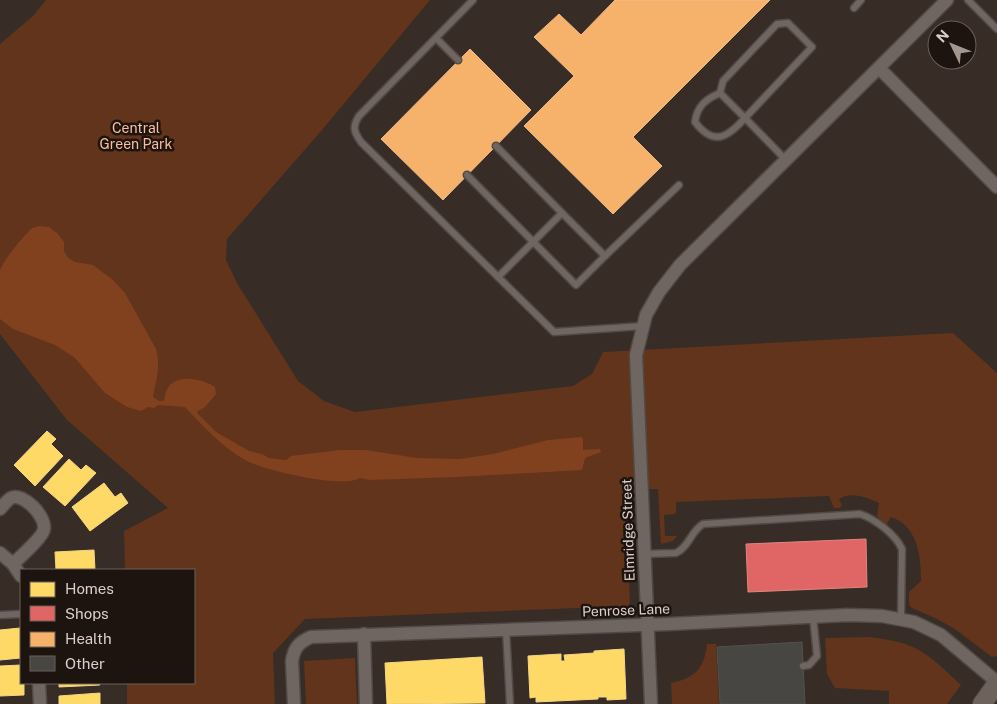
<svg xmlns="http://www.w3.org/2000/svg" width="997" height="704" viewBox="0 0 997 704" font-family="'Public Sans',sans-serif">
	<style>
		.green { fill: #62341b }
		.water { fill: #81411e }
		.homes { fill: #ffd966; stroke: #f5d683 }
		.shops { fill: #e06666; stroke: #df8683 }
		.health { fill: #f6b26b; stroke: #eebb87 }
		.building { fill: #474642; stroke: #51524d }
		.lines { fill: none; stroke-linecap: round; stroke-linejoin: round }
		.lane-casing { stroke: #534944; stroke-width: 9 }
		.street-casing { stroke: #534944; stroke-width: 15 }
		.secondary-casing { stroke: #534944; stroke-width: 20 }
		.lane { stroke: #6f6661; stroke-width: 6 }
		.street { stroke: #6f6661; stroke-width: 12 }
		.secondary { stroke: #6d625c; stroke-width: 18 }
		.labels { text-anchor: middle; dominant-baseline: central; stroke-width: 5; stroke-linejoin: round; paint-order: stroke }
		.park-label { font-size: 14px; fill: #fbbd9f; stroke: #1e140f }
		.street-label { font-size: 14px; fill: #ddcfc8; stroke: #1e140f }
	</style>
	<rect width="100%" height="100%" fill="#372c26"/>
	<g class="green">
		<path d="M46,0h384l-108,130 -95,109 -1,21 11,23 61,98 26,20 31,11 218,-26 19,-12 11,-22 350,-19 44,40v283l-5,1 -37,-28 -20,-11 -23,-10 -3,-3v-13l12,-11c0,-24 -3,-55 -30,-64l-5,8 -9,-9 2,-13c-12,-5 -27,-12 -40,-4l3,6 -2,3h-6l-5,-12 -152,6 -1,1v9l-1,2 -11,1 1,21h12l-4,5 -12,3 -3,-55h-33l5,114 -2,3 -323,13 -32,34 2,51h-148v-21h67v-113h-69l-1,-39 44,-23 -101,-88 -67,-86v-290l33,-28z"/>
		<path d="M868,637c49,5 58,15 93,48l-14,19h-58v-13l-54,-3 -8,-14 -2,-36z"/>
		<path d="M707,644h9l3,60h-47l-1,-21c24,-5 33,-14 36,-39z"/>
		<polygon points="355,658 357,704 306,704 304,661"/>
	</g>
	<path class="water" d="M39,226l10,1 8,6 7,9v9l4,7 7,4 18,3 20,15 12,13 31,56c5,18 0,31 -3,48l6,4h5c1,-5 2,-11 5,-15 11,-13 35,-6 46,1l1,7 -11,13 -7,4 -1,2 19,19 33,19 13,3 7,4 17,2 5,-4 49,-6h26l51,8 43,1 33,-5 55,-14 33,-3 2,2v11l17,-1 1,3 -16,6 -3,12 -125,7 -88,3 -9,-2c-17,11 -97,-8 -115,-18 -23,-13 -42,-34 -60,-53l-27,-2 -4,3 -6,-1 -7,4 -14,-4 -22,-14 -30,-35 -20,-13 -42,-16 -13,-10c0,-16 0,-32 0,-48 1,-8 22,-33 29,-40 2,-3 7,-4 10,-5z"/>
	<g class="homes">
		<polygon points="47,431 56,439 51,444 63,456 35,486 14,465"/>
		<polygon points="69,459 81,470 86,465 96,473 65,506 43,487"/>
		<polygon points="104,483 115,497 121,493 128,503 90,531 72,507"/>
		<polygon points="94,550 95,570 56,570 55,552"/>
		<polygon points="20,628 21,658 0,660 0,630"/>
		<polygon points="624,649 626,699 607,700 607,697 598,697 598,699 536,702 536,697 530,698 528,656 561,654 561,661 565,661 564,655 594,653 594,651"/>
		<polygon points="482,657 485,703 387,704 385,663"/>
		<polygon points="21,665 21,683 24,683 24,695 0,696 0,666"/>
		<polygon points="59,683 99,683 100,685 59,687"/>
		<polygon points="100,693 100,704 59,704 59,696"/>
	</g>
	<polygon class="shops" points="866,539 867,587 748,592 746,544"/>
	<g class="health">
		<polygon points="615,0 770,0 633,137 662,166 613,214 524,126 574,76 534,37 559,14 581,35"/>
		<polygon points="470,49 531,110 443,200 381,139"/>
	</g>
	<polygon class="building" points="802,642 805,704 720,704 717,647"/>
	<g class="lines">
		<defs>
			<g id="lane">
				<path d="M473,0l-114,116c-7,11 -5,16 2,26l193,190 89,-6"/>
				<polyline points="968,0 997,29"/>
				<polyline points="854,8 861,0"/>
				<polyline points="436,38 458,60"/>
				<path d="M720,93c-14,6 -23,13 -25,29 19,25 33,15 50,-4l-25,-25 3,-12 54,-57 11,-1 24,24 -67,71 41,42"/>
				<polyline points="496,146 562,213"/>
				<polyline points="467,175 576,285 605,256"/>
				<polyline points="498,277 562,213 605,256 679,185"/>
				<path d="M644,554l32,-1c13,-6 15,-22 27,-29l157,-10c15,5 35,20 42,35l-1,69"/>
				<polyline points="0,615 21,614"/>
				<polyline points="506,629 510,704"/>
				<polyline points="803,666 809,665 817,656 813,616"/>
			</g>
			<g id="street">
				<polyline points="879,68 997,187"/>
				<path d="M0,509c3,-3 7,-9 11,-11 12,-6 35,18 33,31 -1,8 -24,28 -31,35"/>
				<polyline points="0,553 13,564 21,576"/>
				<polyline points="364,634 366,704"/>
				<polyline points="39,683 40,704"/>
				<path d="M294,704l-2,-43c2,-13 7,-19 19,-24l359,-13 178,-9 34,1 32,6 27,13 56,47"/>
				<polyline points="651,704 636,355 646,315 659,292 680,265 947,0"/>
			</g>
			<polyline id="secondary" points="982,704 997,683"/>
		</defs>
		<use href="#lane" class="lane-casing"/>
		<use href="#street" class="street-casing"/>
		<use href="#secondary" class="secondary-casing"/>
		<use href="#lane" class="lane"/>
		<use href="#street" class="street"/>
		<use href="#secondary" class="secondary"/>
	</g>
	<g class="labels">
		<g class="park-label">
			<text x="136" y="128">Central<tspan x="136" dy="16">Green Park</tspan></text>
		</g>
		<g class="street-label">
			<text transform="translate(628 530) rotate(-92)">Elmridge Street</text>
			<text transform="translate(626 610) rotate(-2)">Penrose Lane</text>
		</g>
	</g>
	<rect x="20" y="569" width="175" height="115" fill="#1e140f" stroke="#6a5f59"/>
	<rect x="30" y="582" width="25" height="15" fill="#ffd966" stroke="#6a5f59"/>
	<text x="65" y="594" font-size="15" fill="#ddcfc8">Homes</text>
	<rect x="30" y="606" width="25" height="15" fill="#e06666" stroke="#6a5f59"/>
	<text x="65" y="619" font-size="15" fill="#ddcfc8">Shops</text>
	<rect x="30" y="632" width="25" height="15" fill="#f6b26b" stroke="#6a5f59"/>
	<text x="65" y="644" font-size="15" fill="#ddcfc8">Health</text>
	<rect x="30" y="656" width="25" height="15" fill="#474642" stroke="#6a5f59"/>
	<text x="65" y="669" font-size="15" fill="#ddcfc8">Other</text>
	<g transform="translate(952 45) rotate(313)"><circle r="24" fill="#1e140f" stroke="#6a5f59"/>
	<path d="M0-4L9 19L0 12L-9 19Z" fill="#a3968f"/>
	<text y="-8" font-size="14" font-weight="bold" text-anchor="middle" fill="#ddcfc8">N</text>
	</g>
</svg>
